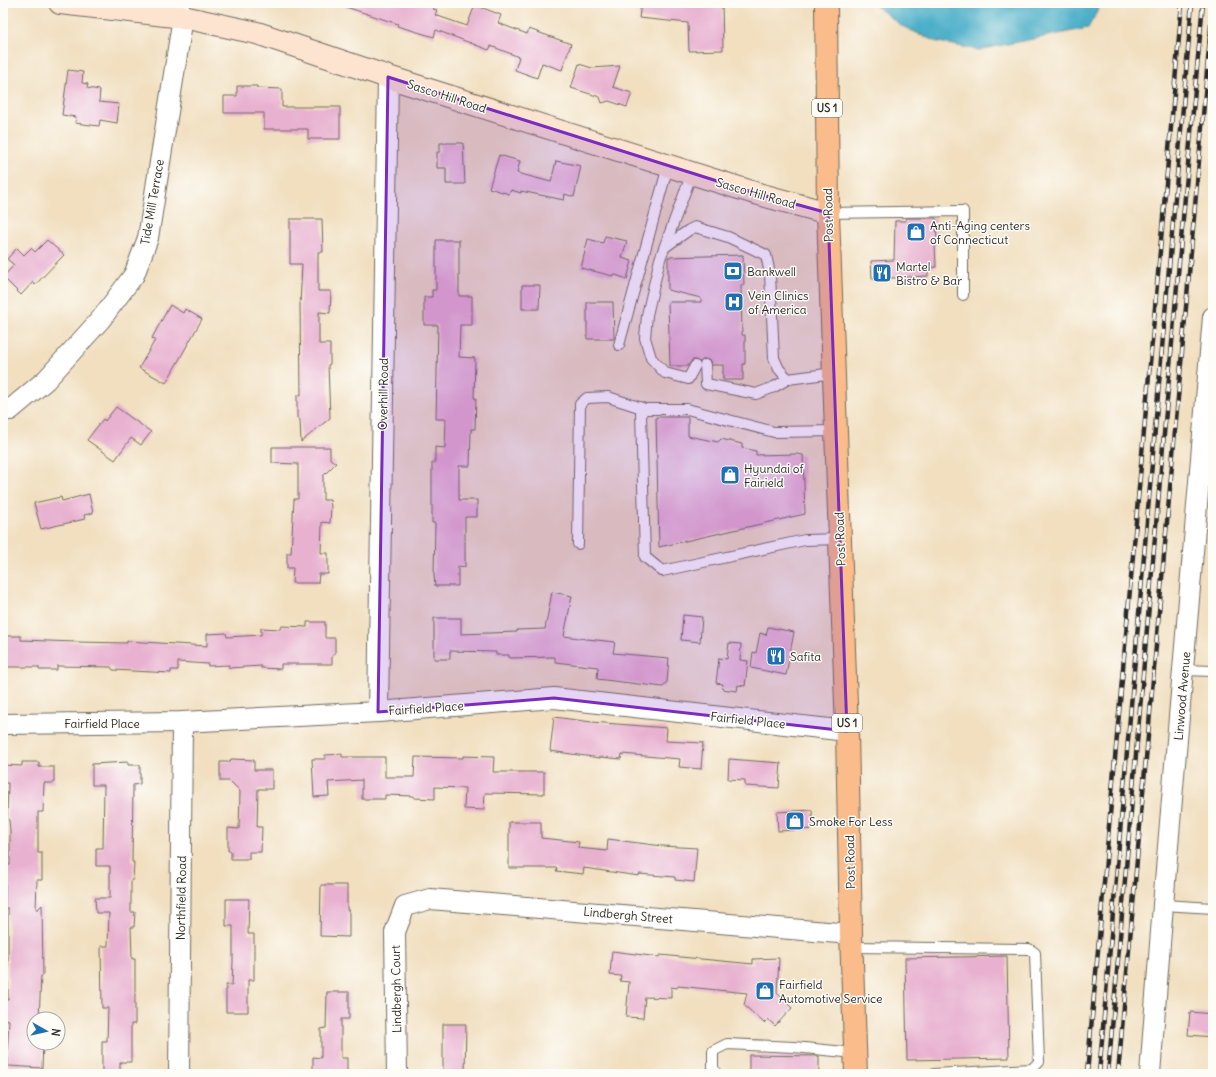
<svg xmlns="http://www.w3.org/2000/svg" width="1216" height="1077" viewBox="0 0 1216 1077" font-family="Delius,sans-serif">
	<style>
		.water { fill: #49aec8; stroke: #3a6c7a }
		.building { fill: #e8b1d0 }
		.lines { fill: none; stroke-linecap: round; stroke-linejoin: round }
		.lane-casing { stroke: #706a5f; stroke-width: 12 }
		.street-casing { stroke: #706a5f; stroke-width: 22 }
		.secondary-casing { stroke: #706a5f; stroke-width: 24 }
		.primary-casing { stroke: #706a5f; stroke-width: 24 }
		.lane { stroke: #fff; stroke-width: 10 }
		.street { stroke: #fff; stroke-width: 20 }
		.secondary { stroke: #fde4d0; stroke-width: 22 }
		.primary { stroke: #f9bc8a; stroke-width: 22 }
		.rail-casing { stroke: #2b2b2b; stroke-width: 4.5 }
		.rail { stroke: #fdfcf7; stroke-width: 3; stroke-dasharray: 9; stroke-linecap: butt }
		.marked { fill: #7b2cbf; fill-opacity: 0.2; stroke: #7b2cbf; stroke-width: 3; stroke-linejoin: round }
		.labels { text-anchor: middle; dominant-baseline: central; stroke-width: 3; stroke-linejoin: round; paint-order: stroke }
		.shield { fill: #fdfcf7; stroke: #6a6a68; stroke-width: 1 }
		.shield-label { font-size: 11px; font-weight: bold; fill: #2b2b2b }
		.street-label { font-size: 12px; fill: #2b2b2b; stroke: #fdfcf7 }
		.poi-label { font-size: 12px; fill: #2b2b2b; stroke: #fdfcf7; text-anchor: start }
	</style>
	<rect width="100%" height="100%" fill="#fdfcf7"/>
	<filter id="ink" filterUnits="userSpaceOnUse"><feTurbulence type="fractalNoise" baseFrequency=".025" numOctaves="2"/><feDisplacementMap in="SourceGraphic" scale="8" xChannelSelector="R" yChannelSelector="G"/><feConvolveMatrix kernelMatrix="1 2 1 2 8 2 1 2 1" color-interpolation-filters="sRGB"/></filter>
	<filter id="wash" filterUnits="userSpaceOnUse"><feTurbulence type="fractalNoise" baseFrequency=".012" numOctaves="4" result="noise"/><feDisplacementMap in="SourceGraphic" scale="16" xChannelSelector="R" yChannelSelector="G"/><feGaussianBlur stdDeviation="0.9" result="paint"/><feColorMatrix in="noise" values="0 0 0 0 0 0 0 0 0 0 0 0 0 0 0 0 0 1.4 0 .05"/><feComposite in="paint" operator="in"/></filter>
	<g filter="url(#wash)">
		<rect width="100%" height="100%" fill="#f1dfc0"/>
		<polygon class="water" points="877,3 1102,3 1088,28 978,50 934,41 902,26 876,6"/>
		<g id="blocks">
			<g class="building">
				<polygon points="343,3 435,3 433,9 437,10 435,15 467,26 475,5 501,15 498,23 527,34 529,29 571,44 562,70 542,63 537,78 515,70 519,57 491,46 489,50 436,30 434,37 397,26 398,24 343,6"/>
				<polygon points="641,3 722,3 723,50 689,51 688,23 639,18"/>
				<polygon points="579,64 592,68 620,66 613,87 632,93 627,107 609,101 602,103 600,97 571,88"/>
				<polygon points="68,70 83,72 82,83 88,84 87,88 100,90 99,102 119,104 117,123 100,120 99,126 75,123 76,117 62,115"/>
				<polygon points="237,86 257,86 257,88 282,89 282,107 340,107 340,139 308,139 308,129 264,129 264,113 224,113 224,96 237,96"/>
				<polygon points="440,143 463,143 465,184 446,184 446,168 437,168 437,152 440,152"/>
				<polygon points="499,155 520,161 517,173 551,182 556,161 581,166 574,197 565,194 564,200 521,191 521,193 511,190 509,194 489,188"/>
				<polygon points="906,218 936,218 937,245 935,245 936,267 928,268 928,276 872,279 871,261 894,260 895,221 906,221"/>
				<polygon points="290,219 322,219 323,252 318,252 318,291 331,291 330,313 319,312 319,344 330,344 330,364 328,365 330,418 301,442 300,420 297,418 297,395 301,395 300,305 302,264 290,264"/>
				<polygon points="605,236 627,241 622,258 632,261 627,279 613,274 613,276 581,268 588,239 603,243"/>
				<polygon points="47,240 64,255 35,285 33,282 21,295 3,277 14,265 7,259 17,248 24,255 31,248 35,252"/>
				<polygon points="436,240 459,240 459,296 472,296 472,325 460,325 459,357 475,358 474,398 476,398 475,429 471,429 470,466 459,466 459,500 477,500 477,517 465,517 465,567 458,566 458,586 435,586 434,575 435,523 432,523 432,463 435,463 435,447 445,448 446,419 436,419 438,325 424,325 424,297 432,297 432,290 436,290"/>
				<polygon points="743,255 744,285 741,285 742,335 745,335 745,364 743,364 743,380 723,380 723,365 712,365 710,361 705,359 700,362 695,360 692,360 688,366 670,366 668,302 701,302 701,298 668,290 668,257"/>
				<polygon points="522,285 540,285 539,309 522,309"/>
				<polygon points="587,302 613,302 614,339 587,339"/>
				<polygon points="170,305 183,313 185,309 202,319 166,383 139,368 155,340 152,338"/>
				<polygon points="116,407 151,432 141,445 131,438 115,460 87,440 103,419 105,421"/>
				<polygon points="656,417 688,417 688,436 718,442 721,439 742,444 742,448 756,451 756,455 796,454 803,455 805,514 659,547"/>
				<polygon points="272,447 330,447 330,459 336,463 323,476 323,500 330,500 331,507 330,523 322,522 321,553 328,553 328,574 319,574 318,583 292,583 293,568 287,568 287,553 291,553 294,499 298,499 298,464 272,463"/>
				<polygon points="89,494 93,513 84,515 85,519 41,529 34,503 61,497 62,501"/>
				<polygon points="552,592 572,596 564,636 586,639 586,640 587,639 615,642 613,653 669,658 667,682 663,687 597,679 598,667 555,662 555,657 509,658 509,655 496,655 496,652 450,651 450,659 434,659 434,618 461,618 461,634 517,632 517,630 545,629"/>
				<polygon points="683,615 702,617 700,642 681,640"/>
				<polygon points="307,622 325,622 325,638 335,638 335,654 332,656 332,664 281,664 281,669 261,668 261,666 229,668 229,665 208,666 208,664 178,662 178,670 171,670 171,673 113,670 111,667 57,666 57,670 39,670 39,667 3,667 3,636 21,636 21,640 76,642 127,643 127,641 207,646 207,634 226,633 227,637 261,635 261,628 280,629 282,626 307,627"/>
				<polygon points="768,627 794,632 786,675 751,668 753,652 756,653 760,633 766,635"/>
				<polygon points="729,643 741,644 740,660 748,661 745,686 738,685 737,691 722,689 723,684 716,683 719,658 727,659"/>
				<polygon points="554,717 592,722 667,728 666,741 703,743 701,769 679,767 680,759 622,754 621,759 600,757 600,758 550,751"/>
				<polygon points="342,754 342,757 385,757 385,777 414,777 415,757 463,758 463,756 494,757 493,772 544,772 544,794 485,793 484,810 464,809 465,788 435,787 435,799 414,798 414,796 385,795 385,799 362,799 362,780 328,782 329,796 314,797 312,759 325,759 325,755"/>
				<polygon points="231,759 254,760 254,770 272,770 272,789 258,789 257,827 262,827 261,852 249,852 249,859 231,859 231,851 228,851 228,828 239,829 240,791 230,781 220,781 220,762 230,762"/>
				<polygon points="729,759 781,763 779,788 745,786 745,780 728,779"/>
				<polygon points="22,762 39,762 39,767 54,767 54,783 44,783 43,812 38,812 38,853 42,853 42,880 37,880 36,909 38,909 42,905 43,976 41,976 39,1019 34,1019 34,1043 43,1043 42,1068 8,1066 8,1058 7,1058 9,1020 3,1019 4,1000 8,1000 8,908 5,908 5,893 6,865 10,865 10,831 9,820 7,818 8,783 3,783 3,765 22,766"/>
				<polygon points="128,762 128,765 140,765 140,784 133,785 132,862 134,862 133,880 131,880 131,912 135,912 134,927 131,927 132,959 135,959 135,1024 131,1024 131,1062 120,1062 120,1072 102,1072 102,1041 107,1041 108,1008 102,1008 101,946 108,946 109,913 96,913 95,898 110,898 110,866 96,866 96,848 103,848 104,785 92,785 92,764"/>
				<polygon points="812,810 813,829 778,831 777,812"/>
				<polygon points="509,822 541,822 541,838 579,842 578,848 607,851 608,839 662,846 697,848 694,882 675,880 675,877 639,874 639,876 584,868 583,874 556,871 557,868 509,868"/>
				<polygon points="321,885 347,885 347,910 349,910 349,937 320,936"/>
				<polygon points="226,899 249,899 248,934 254,934 254,980 248,980 248,1012 226,1012 226,985 232,985 233,961 233,926 226,926"/>
				<polygon points="612,951 659,957 660,955 753,964 753,959 779,958 777,993 792,1008 775,1026 768,1019 764,1023 744,1005 747,993 678,986 677,988 671,987 671,998 645,997 643,1018 626,1017 629,982 620,981 621,976 610,975"/>
				<polygon points="1007,956 1009,1058 907,1060 905,958"/>
				<polygon points="327,992 349,992 349,1019 341,1019 341,1058 347,1058 347,1074 313,1074 313,1057 321,1058 321,1029 326,1028"/>
				<polygon points="1190,1012 1213,1014 1213,1037 1188,1035"/>
				<polygon points="443,1024 466,1024 465,1074 443,1074"/>
				<polygon points="749,1055 819,1056 819,1074 749,1074"/>
			</g>
		</g>
	</g>
	<g filter="url(#ink)">
		<use href="#blocks" fill-opacity="0" stroke="#706a5f" stroke-width="1"/>
		<g class="lines">
			<defs>
				<g id="lane">
					<polyline points="692,173 660,259 647,315 645,338 651,358 665,373 688,379 695,366"/>
					<polyline points="828,213 963,211 963,295"/>
					<polyline points="665,247 689,230 695,227 728,237 766,255 770,274 774,358 779,369 788,379"/>
					<polyline points="619,345 668,166"/>
					<polyline points="705,365 706,384 756,394 774,387 788,379 834,373"/>
					<polyline points="836,431 774,432 687,409 645,409 641,413 645,557 662,571 805,540 840,539"/>
					<polyline points="578,544 580,404 587,398 608,397 645,409"/>
					<polyline points="1184,670 1213,671"/>
					<polyline points="1163,905 1213,908"/>
					<polyline points="852,947 1029,949 1035,953 1039,1062 1032,1069 934,1074"/>
					<polyline points="716,1074 713,1067 713,1051 727,1044 794,1047 855,1053"/>
				</g>
				<g id="street">
					<polyline points="10,410 46,380 101,319 134,275 148,238 183,17 176,3"/>
					<polyline points="378,712 388,77"/>
					<polyline points="3,724 182,722 378,712 554,698 847,731"/>
					<polyline points="179,1074 182,722"/>
					<polyline points="397,1074 395,932 405,906 430,899 851,934"/>
					<polyline points="1150,1074 1163,905 1213,317"/>
				</g>
				<polyline id="secondary" points="60,3 183,17 257,33 388,77 707,178 755,193 828,213"/>
				<polyline id="primary" points="826,3 828,213 847,731 851,934 856,1074"/>
			</defs>
			<use href="#lane" class="lane-casing"/>
			<use href="#street" class="street-casing"/>
			<use href="#secondary" class="secondary-casing"/>
			<use href="#primary" class="primary-casing"/>
			<use href="#lane" class="lane"/>
			<use href="#street" class="street"/>
			<use href="#secondary" class="secondary"/>
			<use href="#primary" class="primary"/>
			<defs>
				<g id="rail">
					<polyline points="1087,1074 1182,3"/>
					<polyline points="1099,1074 1192,3"/>
					<polyline points="1108,1074 1181,240 1203,3"/>
					<polyline points="1118,1074 1213,3"/>
				</g>
			</defs>
			<use href="#rail" class="rail-casing"/>
			<use href="#rail" class="rail"/>
		</g>
	</g>
	<path class="marked" d="M388,77l367,116 73,20 19,518 -293,-33 -176,14z"/>
	<defs>
		<symbol id="shop-square" viewBox="-11 -11 22 22"><rect x="-9" y="-9" width="18" height="18" rx="4" fill="#1f6fb2" stroke="#fdfcf7"/><path d="M-5-2.5h2.3a2.7 3.5 0 0 1 5.4 0H5L5.5 6h-11ZM-1.5-2.5h3a1.5 2.3 0 0 0-3 0Z" fill="#fff"/></symbol>
		<symbol id="bank-square" viewBox="-11 -11 22 22"><rect x="-9" y="-9" width="18" height="18" rx="4" fill="#1f6fb2" stroke="#fdfcf7"/><path d="M-6-4H6V4H-6ZM0-2.3a2.3 2.3 0 1 0 0 4.6a2.3 2.3 0 1 0 0-4.6Z" fill="#fff"/></symbol>
		<symbol id="restaurant-square" viewBox="-11 -11 22 22"><rect x="-9" y="-9" width="18" height="18" rx="4" fill="#1f6fb2" stroke="#fdfcf7"/><path d="M-5-6h1v4h1v-4h1v4h1v-4h1v5L-1.5 .5V6h-2V.5L-5-1ZM5-6V6H3V1.5H1.5Q1.5-4 5-6Z" fill="#fff"/></symbol>
		<symbol id="hospital-square" viewBox="-11 -11 22 22"><rect x="-9" y="-9" width="18" height="18" rx="4" fill="#1f6fb2" stroke="#fdfcf7"/><path d="M-5-5h3v3.5h4V-5h3V5h-3V1.5h-4V5h-3Z" fill="#fff"/></symbol>
	</defs>
	<g fill-rule="evenodd">
		<use href="#shop-square" x="905" y="221" width="22" height="22"/>
		<use href="#bank-square" x="722" y="260" width="22" height="22"/>
		<use href="#restaurant-square" x="871" y="262" width="22" height="22"/>
		<use href="#hospital-square" x="723" y="291" width="22" height="22"/>
		<use href="#shop-square" x="719" y="464" width="22" height="22"/>
		<use href="#restaurant-square" x="765" y="645" width="22" height="22"/>
		<use href="#shop-square" x="784" y="810" width="22" height="22"/>
		<use href="#shop-square" x="754" y="980" width="22" height="22"/>
	</g>
	<g class="labels">
		<g class="shield">
			<rect x="812" y="99" width="30" height="18" rx="3"/>
			<rect x="832" y="714" width="30" height="18" rx="3"/>
		</g>
		<g class="shield-label">
			<text x="827" y="108">US 1</text>
			<text x="847" y="723">US 1</text>
		</g>
		<g class="street-label">
			<text transform="translate(447 96) rotate(18)">Sasco Hill Road</text>
			<text transform="translate(756 193) rotate(16)">Sasco Hill Road</text>
			<text transform="translate(152 202) rotate(-80)">Tide Mill Terrace</text>
			<text transform="translate(828 215) rotate(-91)">Post Road</text>
			<text transform="translate(383 394) rotate(-89)">Overhill Road</text>
			<text transform="translate(840 539) rotate(-92)">Post Road</text>
			<text transform="translate(1182 696) rotate(-85)">Linwood Avenue</text>
			<text transform="translate(426 708) rotate(-4)">Fairfield Place</text>
			<text transform="translate(748 720) rotate(6)">Fairfield Place</text>
			<text x="102" y="723">Fairfield Place</text>
			<text transform="translate(850 862) rotate(-91)">Post Road</text>
			<text transform="translate(181 898) rotate(-89)">Northfield Road</text>
			<text transform="translate(628 915) rotate(5)">Lindbergh Street</text>
			<text transform="translate(396 989) rotate(-91)">Lindbergh Court</text>
		</g>
		<g class="poi-label">
			<text x="930" y="225">Anti-Aging centers<tspan x="930" dy="14">of Connecticut</tspan></text>
			<text x="896" y="266">Martel<tspan x="896" dy="14">Bistro &amp; Bar</tspan></text>
			<text x="747" y="271">Bankwell</text>
			<text x="748" y="295">Vein Clinics<tspan x="748" dy="14">of America</tspan></text>
			<text x="744" y="468">Hyundai of<tspan x="744" dy="14">Fairield</tspan></text>
			<text x="790" y="656">Safita</text>
			<text x="809" y="821">Smoke For Less</text>
			<text x="779" y="984">Fairfield<tspan x="779" dy="14">Automotive Service</tspan></text>
		</g>
	</g>
	<rect width="1216" height="1077" fill="none" stroke="#fdfcf7" stroke-width="16"/>
	<g transform="translate(46 1031) rotate(98)"><circle r="19" fill="#fdfcf7" stroke="#a9a8a5"/>
	<path d="M0-3L7 15L0 10L-7 15Z" fill="#1f6fb2"/>
	<text y="-6" font-size="11" font-weight="bold" text-anchor="middle" fill="#2b2b2b">N</text>
	</g>
</svg>
